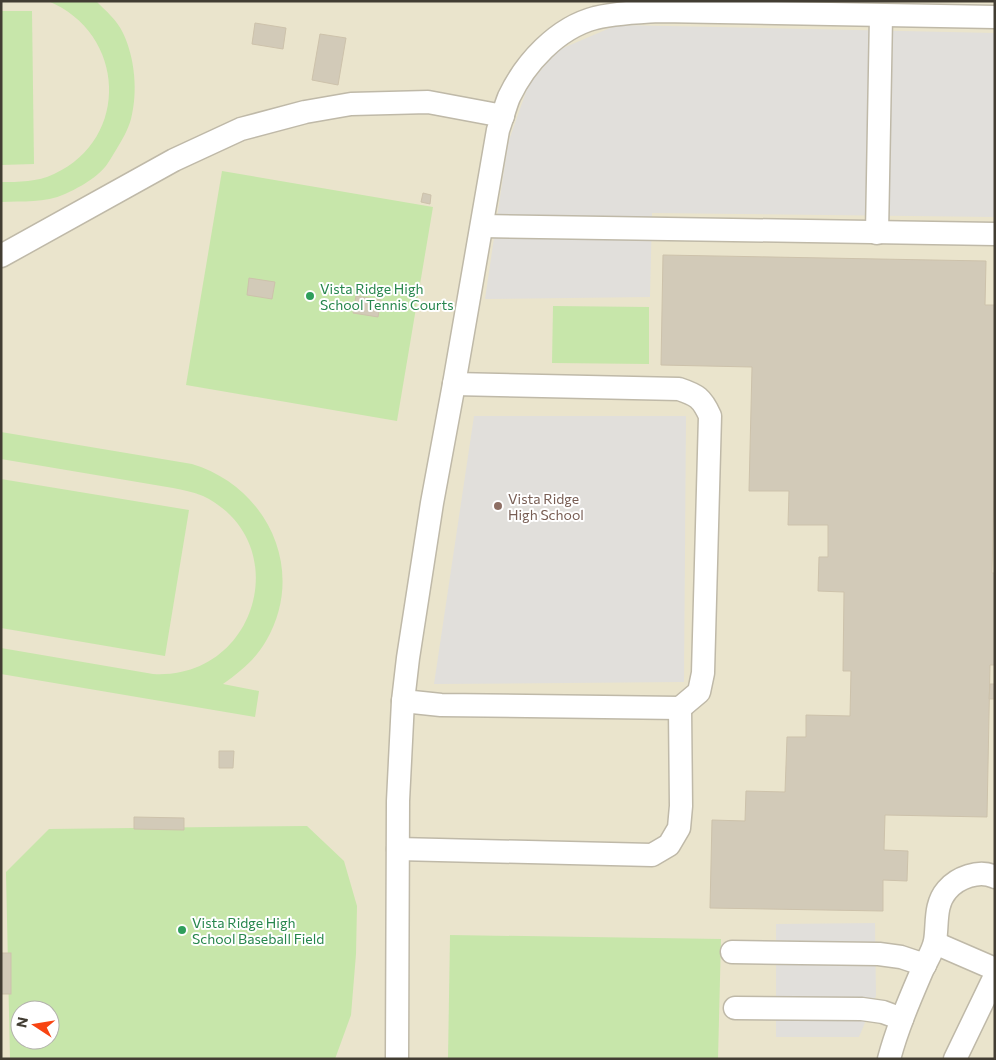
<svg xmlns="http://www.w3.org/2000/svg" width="996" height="1060" viewBox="0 0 996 1060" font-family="Commissioner,sans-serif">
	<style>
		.education { fill: #eae4cc; fill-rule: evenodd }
		.green { fill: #c7e6aa; fill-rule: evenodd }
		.parking { fill: #e1dfdb }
		.building { fill: #d2cab8; stroke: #cdc2ab }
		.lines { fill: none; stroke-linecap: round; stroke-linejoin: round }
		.minor-casing { stroke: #bfb9a8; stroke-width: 25 }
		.minor { stroke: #fff; stroke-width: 22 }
		.leisure-dot { fill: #2e9e5b; stroke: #fff; stroke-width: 2 }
		.education-dot { fill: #8d6e63; stroke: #fff; stroke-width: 2 }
		.labels { text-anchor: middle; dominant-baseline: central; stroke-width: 4; stroke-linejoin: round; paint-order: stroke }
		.leisure-label { font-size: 14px; fill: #27864d; stroke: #fff; text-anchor: start }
		.education-label { font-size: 14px; fill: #785e54; stroke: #fff; text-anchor: start }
	</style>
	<rect width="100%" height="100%" fill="#f1ede2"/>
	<path class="education" d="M1,1h994v1058h-994zM20,1010h30v30h-30z"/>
	<g class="green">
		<path d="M48,1h48c10,10 21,19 27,32 12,25 15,59 8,86 -3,11 -9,21 -15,31 -5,8 -10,18 -18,24 -9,8 -22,15 -33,20 -20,9 -43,7 -64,8v-20c18,0 36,0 53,-8 77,-35 72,-141 -6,-173z"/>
		<polygon points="1,11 32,11 34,164 1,165"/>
		<polygon points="222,171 433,207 397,421 186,385"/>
		<polygon points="553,306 649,307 649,364 552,363"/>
		<path d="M1,432l191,32c76,23 115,107 74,177 -11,19 -26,31 -43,43l36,7 -4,26 -254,-43v-26l152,26c105,6 143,-133 50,-178 -10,-4 -20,-6 -30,-8l-172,-29z"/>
		<polygon points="1,479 189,510 165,656 1,628"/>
		<path d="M307,826l37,35 13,45 -1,48 -5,61 -16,44h-325l-4,-187 43,-43zM20,1010h30v30h-30z"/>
		<polygon points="450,935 721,939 718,1059 448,1059"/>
	</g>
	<g class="parking">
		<polygon points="617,25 995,33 995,217 652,213 650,297 485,299 508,143 528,86 556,51"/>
		<polygon points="474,416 686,416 684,682 434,684"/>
		<polygon points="875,923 876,996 859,1037 776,1037 776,924"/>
	</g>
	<g class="building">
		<polygon points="255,23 286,28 283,49 252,44"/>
		<polygon points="320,34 346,38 338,85 312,80"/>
		<polygon points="423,193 431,195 430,204 421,202"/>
		<polygon points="663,255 986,261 985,305 995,305 995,444 992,573 995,573 995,665 990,665 987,817 885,815 884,850 908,851 907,881 883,880 883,911 710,908 712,820 745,821 746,791 785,792 787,737 806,737 806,715 850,716 851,671 843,671 844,592 818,591 819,557 828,557 828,525 788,525 789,491 749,491 752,367 661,365"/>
		<polygon points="249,278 275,282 272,299 247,295"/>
		<polygon points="356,296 381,300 378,317 353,313"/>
		<polygon points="990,684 995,684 995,699 989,699"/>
		<polygon points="219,751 234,751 233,768 219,768"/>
		<polygon points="134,817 184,818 184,830 134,829"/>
		<rect x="1" y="953" width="10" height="41"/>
	</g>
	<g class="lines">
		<defs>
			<g id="minor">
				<polyline points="482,226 995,234"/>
				<polyline points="877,233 881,16"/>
				<polyline points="1,256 174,160 241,129 305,112 351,104 428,102 503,116"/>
				<path d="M403,701l38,4 239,3 19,-16 4,-19 7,-257c-8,-18 -13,-21 -31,-27l-225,-5"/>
				<polyline points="398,849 652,855 669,845 679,828 681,806 680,708"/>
				<polyline points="935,943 995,969"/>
				<polyline points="732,952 879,954 901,957 925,965"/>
				<polyline points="735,1008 862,1009 883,1012 902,1019"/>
				<path d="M397,1059l1,-258 5,-100 5,-43 24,-155 22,-119 44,-254c4,-11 7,-23 11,-33 16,-34 48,-69 86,-79 21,-5 43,-6 65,-7l335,6"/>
				<path d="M889,1059c8,-30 20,-58 32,-86 4,-10 12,-21 14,-32 3,-17 -1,-36 12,-51 10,-12 32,-21 48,-13"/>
				<polyline points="955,1059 995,976"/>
			</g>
		</defs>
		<use href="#minor" class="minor-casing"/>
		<use href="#minor" class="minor"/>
	</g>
	<g class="leisure-dot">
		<circle cx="310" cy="296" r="5"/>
		<circle cx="182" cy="930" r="5"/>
	</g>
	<circle class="education-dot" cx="498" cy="506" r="5"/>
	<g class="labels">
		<g class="leisure-label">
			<text x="320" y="288">Vista Ridge High<tspan x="320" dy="16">School Tennis Courts</tspan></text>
			<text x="192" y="922">Vista Ridge High<tspan x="192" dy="16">School Baseball Field</tspan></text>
		</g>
		<g class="education-label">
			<text x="508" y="498">Vista Ridge<tspan x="508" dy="16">High School</tspan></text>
		</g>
	</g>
	<rect width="996" height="1060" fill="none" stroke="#423d33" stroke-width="5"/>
	<g transform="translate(35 1025) rotate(282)"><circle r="24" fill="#ffffff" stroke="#b3b1ad"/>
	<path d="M0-4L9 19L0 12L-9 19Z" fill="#f84412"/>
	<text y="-8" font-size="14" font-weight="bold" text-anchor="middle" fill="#423d33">N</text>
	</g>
</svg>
